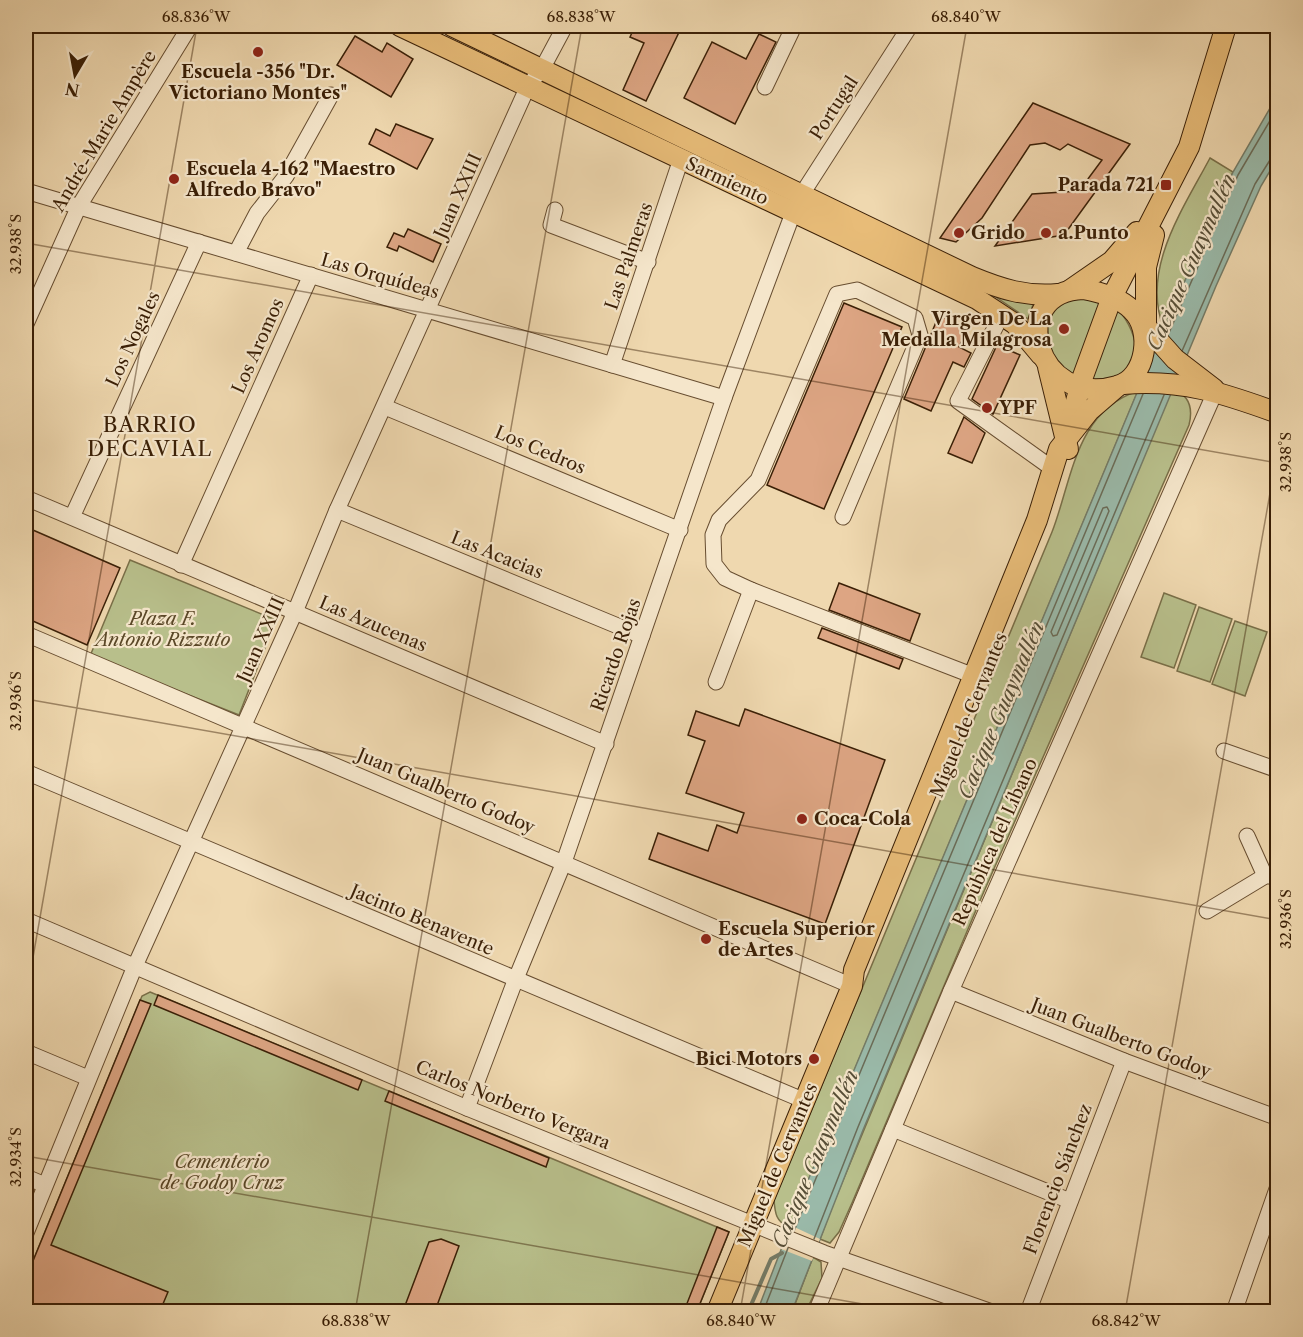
<svg xmlns="http://www.w3.org/2000/svg" width="1303" height="1337" viewBox="0 0 1303 1337" font-family="'Libre Caslon Text',serif">
	<style>
		.green { fill: #b8bf8b; stroke: #796f48; stroke-width: 1.5 }
		.water { fill: #9abaaa; stroke: #747c68; stroke-width: 1.5 }
		.pier { fill: #efd8af }
		.lines { fill: none; stroke-linecap: round; stroke-linejoin: round }
		.shore { stroke: #6a6c58; stroke-width: 1.5 }
		.stream { stroke: #747c68; stroke-width: 4 }
		.building { fill: #dda583; stroke: #3a1f06; stroke-width: 1.5 }
		.minor-casing { stroke: #674d30; stroke-width: 17 }
		.major-casing { stroke: #3a1f06; stroke-width: 22 }
		.minor { stroke: #f5e6cb; stroke-width: 15 }
		.major { stroke: #e8bc78; stroke-width: 20 }
		.ticks { fill: none; stroke: #3a1f06; stroke-width: 1.5; stroke-opacity: 0.45 }
		.poi-dot { fill: #8f2418; stroke: #f5e6cb; stroke-width: 2 }
		.labels { text-anchor: middle; dominant-baseline: central; stroke-width: 4.5; stroke-linejoin: round; paint-order: stroke }
		.poi-label { font-size: 18px; font-weight: bold; fill: #3a1f06; stroke: #f5e6cb; text-anchor: start }
		.street-label { font-size: 18px; fill: #3a1f06; stroke: #f5e6cb }
		.park-label { font-size: 18px; font-style: italic; fill: #5a4727; stroke: #f5e6cb }
		.water-label { font-size: 20px; font-style: italic; fill: #574e37; stroke: #f5e6cb }
		.quarter-label { font-size: 21px; letter-spacing: 1.5px; fill: #3a1f06; stroke: #f5e6cb }
		.neatline { fill: none; stroke: #3a1f06; stroke-width: 2 }
		.ticks-label { font-size: 15px; text-anchor: middle; fill: #3a1f06 }
	</style>
	<rect width="100%" height="100%" fill="#efd8af"/>
	<filter id="stains"><feTurbulence type="fractalNoise" baseFrequency=".00333" numOctaves="4"/><feColorMatrix values="0 0 0 0 .2 0 0 0 0 .09 0 0 0 0 .02 0 0 0 .5 -.17"/></filter>
	<radialGradient id="worn" r=".72"><stop offset=".6" stop-color="#630" stop-opacity="0"/><stop offset="1" stop-color="#630" stop-opacity=".3"/></radialGradient>
	<g class="green">
		<path d="M1210,158l23,14 -69,157c-24,-59 19,-120 46,-171z"/>
		<polygon points="993,295 1034,302 1028,319"/>
		<polygon points="1071,298 1102,300 1075,376 1062,369 1043,339 1051,312"/>
		<path d="M1117,309c17,16 31,55 1,67 -9,3 -20,3 -29,4z"/>
		<path d="M1172,389c18,6 21,20 17,36l-207,471 -130,307 -13,29 -9,11 -10,-4 14,-37z"/>
		<path d="M1138,391l-349,836c-13,-5 -14,-14 -15,-27l278,-668c20,-51 23,-121 86,-141z"/>
		<polygon points="130,560 276,620 239,715 90,656"/>
		<polygon points="1164,593 1196,605 1174,668 1141,657"/>
		<polygon points="1199,607 1232,619 1210,682 1177,671"/>
		<polygon points="1235,621 1267,632 1245,696 1212,684"/>
		<polygon points="150,992 729,1232 697,1311 26,1312 26,1278 142,996"/>
		<polygon points="813,1257 821,1262 822,1278 806,1311 792,1312"/>
	</g>
	<polygon class="water" points="1277,96 1277,159 1261,186 1216,286 863,1130 792,1311 757,1312 806,1185 1164,328 1233,172"/>
	<polygon class="pier" points="790,1225 820,1239 812,1261 781,1249"/>
	<g class="lines">
		<g class="shore">
			<polyline points="1168,335 1238,175 1278,107"/>
			<polyline points="1182,351 1255,184 1270,160 1278,157"/>
			<polygon points="1107,507 1109,511 1057,635 1053,636 1051,632 1103,508"/>
			<polyline points="794,1231 1143,394"/>
			<polyline points="814,1239 858,1127 1164,395"/>
			<polyline points="763,1312 788,1248"/>
		</g>
		<polyline class="stream" points="748,1312 771,1259 782,1253"/>
	</g>
	<g class="building">
		<polygon points="635,26 682,26 646,101 623,90 644,43 630,37"/>
		<polygon points="759,34 776,42 735,124 684,98 712,42 746,59"/>
		<polygon points="355,36 382,52 387,43 413,59 391,97 337,65"/>
		<polygon points="1033,103 1130,144 1064,235 995,246 1032,194 1079,191 1102,160 1068,144 1060,150 1045,143 1030,145 982,218 956,242 940,238"/>
		<polygon points="396,124 433,139 417,169 369,144 376,129 390,136"/>
		<polygon points="408,229 441,244 433,262 399,246 397,251 387,247 394,233 404,237"/>
		<polygon points="844,303 902,327 824,509 767,485"/>
		<polygon points="939,315 968,328 959,347 971,353 964,367 953,362 931,411 904,399"/>
		<polygon points="997,345 1020,355 993,414 972,399"/>
		<polygon points="964,417 985,433 972,463 948,453"/>
		<polygon points="26,527 120,568 87,645 26,618"/>
		<polygon points="839,583 920,614 910,641 829,610"/>
		<polygon points="822,628 903,659 899,669 818,638"/>
		<polygon points="745,709 885,760 825,924 649,859 658,833 708,851 717,825 737,833 744,813 686,793 705,741 688,735 696,711 739,726"/>
		<polygon points="158,995 362,1080 358,1090 154,1005"/>
		<polygon points="140,1000 151,1004 51,1245 168,1292 160,1311 26,1311 26,1278"/>
		<polygon points="389,1091 549,1158 546,1167 385,1101"/>
		<polygon points="717,1227 729,1232 697,1311 686,1306"/>
		<polygon points="441,1239 459,1246 435,1311 403,1311 429,1242"/>
	</g>
	<g class="lines">
		<defs>
			<g id="minor">
				<polyline points="765,87 794,26"/>
				<polyline points="26,191 724,398"/>
				<polyline points="555,210 551,225 648,262"/>
				<polyline points="236,253 257,213 286,176 331,95"/>
				<polyline points="1002,314 958,401 1053,469"/>
				<polyline points="26,324 79,206 190,26"/>
				<polyline points="612,365 681,159"/>
				<polyline points="385,407 680,530"/>
				<polyline points="26,498 606,744"/>
				<polyline points="337,510 642,636"/>
				<polyline points="72,517 199,242"/>
				<polyline points="843,517 920,335 915,318 857,290 837,294 758,480 719,520 713,535 714,564 725,578 751,590 974,676"/>
				<polyline points="181,565 311,275"/>
				<polyline points="26,634 852,986"/>
				<polyline points="716,682 751,590"/>
				<polyline points="1224,751 1278,770"/>
				<polyline points="26,772 805,1101"/>
				<polyline points="1247,836 1265,876"/>
				<polyline points="1207,911 1265,876 1278,876"/>
				<polyline points="26,920 467,1108 824,1253 992,1312"/>
				<polyline points="951,991 1124,1061 1278,1118"/>
				<polyline points="26,1052 88,1078"/>
				<polyline points="467,1108 515,981 564,862 724,398 793,213 802,194 910,26"/>
				<polyline points="893,1129 1070,1201"/>
				<polyline points="26,1177 45,1185"/>
				<polyline points="26,1233 135,966 295,612 337,510 528,86 542,69 565,26"/>
				<polyline points="816,1312 951,991 1216,390"/>
				<polyline points="1028,1312 1124,1061"/>
				<polyline points="1234,1312 1278,1186"/>
			</g>
			<g id="major">
				<polyline points="400,26 977,299 1015,324 1041,355"/>
				<path d="M452,26l520,251c29,12 54,20 86,17"/>
				<path d="M1083,289c17,3 36,8 49,21 21,19 15,68 -15,76 -81,24 -113,-94 -34,-97z"/>
				<polyline points="1070,290 1112,261 1137,232"/>
				<polyline points="1141,321 1175,359 1214,389"/>
				<polyline points="1146,331 1146,267 1154,235"/>
				<polyline points="1048,367 1068,449"/>
				<path d="M1123,384c59,-5 100,9 155,29"/>
				<polyline points="1068,431 1082,379 1112,297 1189,147 1226,26"/>
				<polyline points="717,1312 852,986 854,970 1037,520 1059,449 1089,411 1118,386"/>
			</g>
		</defs>
		<use href="#minor" class="minor-casing"/>
		<use href="#major" class="major-casing"/>
		<use href="#minor" class="minor"/>
		<use href="#major" class="major"/>
	</g>
	<path class="ticks" d="M26,243l1252,220M26,699l1252,221M26,997l171,-971M26,1156l882,156M355,1312l227,-1286M740,1312l227,-1286M1125,1312l153,-864"/>
	<g class="poi-dot">
		<circle cx="258" cy="52" r="6"/>
		<circle cx="174" cy="179" r="6"/>
		<rect x="1160" y="179" width="12" height="12" rx="3"/>
		<circle cx="959" cy="233" r="6"/>
		<circle cx="1046" cy="233" r="6"/>
		<circle cx="1064" cy="329" r="6"/>
		<circle cx="987" cy="408" r="6"/>
		<circle cx="802" cy="819" r="6"/>
		<circle cx="706" cy="939" r="6"/>
		<circle cx="814" cy="1059" r="6"/>
	</g>
	<g class="labels">
		<g class="poi-label">
			<text x="258" y="72" text-anchor="middle">Escuela -356 "Dr.<tspan x="258" dy="21">Victoriano Montes"</tspan></text>
			<text x="186" y="169">Escuela 4-162 "Maestro<tspan x="186" dy="21">Alfredo Bravo"</tspan></text>
			<text x="1154" y="185" text-anchor="end">Parada 721</text>
			<text x="971" y="233">Grido</text>
			<text x="1058" y="233">a.Punto</text>
			<text x="1052" y="319" text-anchor="end">Virgen De La<tspan x="1052" dy="21">Medalla Milagrosa</tspan></text>
			<text x="999" y="408">YPF</text>
			<text x="814" y="819">Coca-Cola</text>
			<text x="718" y="929">Escuela Superior<tspan x="718" dy="21">de Artes</tspan></text>
			<text x="802" y="1059" text-anchor="end">Bici Motors</text>
		</g>
		<g class="street-label">
			<text transform="translate(834 108) rotate(-57)">Portugal</text>
			<text transform="translate(104 131) rotate(-59)">André-Marie Ampère</text>
			<text transform="translate(727 181) rotate(25)">Sarmiento</text>
			<text transform="translate(458 196) rotate(-66)">Juan XXIII</text>
			<text transform="translate(629 256) rotate(-71)">Las Palmeras</text>
			<text transform="translate(380 276) rotate(16)">Las Orquídeas</text>
			<text transform="translate(133 339) rotate(-65)">Los Nogales</text>
			<text transform="translate(258 346) rotate(-66)">Los Aromos</text>
			<text transform="translate(540 450) rotate(23)">Los Cedros</text>
			<text transform="translate(497 555) rotate(22)">Las Acacias</text>
			<text transform="translate(373 624) rotate(23)">Las Azucenas</text>
			<text transform="translate(261 640) rotate(-66)">Juan XXIII</text>
			<text transform="translate(616 655) rotate(-71)">Ricardo Rojas</text>
			<text transform="translate(969 715) rotate(-68)">Miguel de Cervantes</text>
			<text transform="translate(446 791) rotate(23)">Juan Gualberto Godoy</text>
			<text transform="translate(995 842) rotate(-66)">República del Líbano</text>
			<text transform="translate(422 920) rotate(23)">Jacinto Benavente</text>
			<text transform="translate(1121 1038) rotate(21)">Juan Gualberto Godoy</text>
			<text transform="translate(513 1105) rotate(22)">Carlos Norberto Vergara</text>
			<text transform="translate(778 1165) rotate(-67)">Miguel de Cervantes</text>
			<text transform="translate(1058 1179) rotate(-69)">Florencio Sánchez</text>
		</g>
		<g class="park-label">
			<text x="163" y="619">Plaza F.<tspan x="163" dy="21">Antonio Rizzuto</tspan></text>
			<text x="222" y="1162">Cementerio<tspan x="222" dy="21">de Godoy Cruz</tspan></text>
		</g>
		<g class="water-label">
			<text transform="translate(1191 262) rotate(-66)">Cacique Guaymallén</text>
			<text transform="translate(1001 710) rotate(-67)">Cacique Guaymallén</text>
			<text transform="translate(815 1159) rotate(-67)">Cacique Guaymallén</text>
		</g>
		<g class="quarter-label">
			<text x="150" y="424">BARRIO<tspan x="150" dy="24">DECAVIAL</tspan></text>
		</g>
	</g>
	<rect width="1303" height="1337" fill="none" stroke="#efd8af" stroke-width="66"/>
	<g transform="translate(75 75) rotate(190)" stroke="#f5e6cb" stroke-width="4.5" paint-order="stroke">
	<path d="M0-4.5L10 22L0 15L-10 22Z" fill="#3a1f06"/>
	<text y="-9" font-size="16" font-weight="bold" text-anchor="middle" fill="#3a1f06">N</text>
	</g>
	<rect x="33" y="33" width="1237" height="1271" class="neatline"/>
	<g class="ticks-label">
		<text x="196" y="22">68.836°W</text>
		<text x="581" y="22">68.838°W</text>
		<text x="966" y="22">68.840°W</text>
		<text transform="translate(16 244) rotate(-90)" y="5">32.938°S</text>
		<text transform="translate(1286 462) rotate(-90)" y="5">32.938°S</text>
		<text transform="translate(16 701) rotate(-90)" y="5">32.936°S</text>
		<text transform="translate(1286 919) rotate(-90)" y="5">32.936°S</text>
		<text transform="translate(16 1157) rotate(-90)" y="5">32.934°S</text>
		<text x="356" y="1326">68.838°W</text>
		<text x="741" y="1326">68.840°W</text>
		<text x="1126" y="1326">68.842°W</text>
	</g>
	<rect width="100%" height="100%" filter="url(#stains)"/>
	<rect width="100%" height="100%" fill="url(#worn)"/>
</svg>
